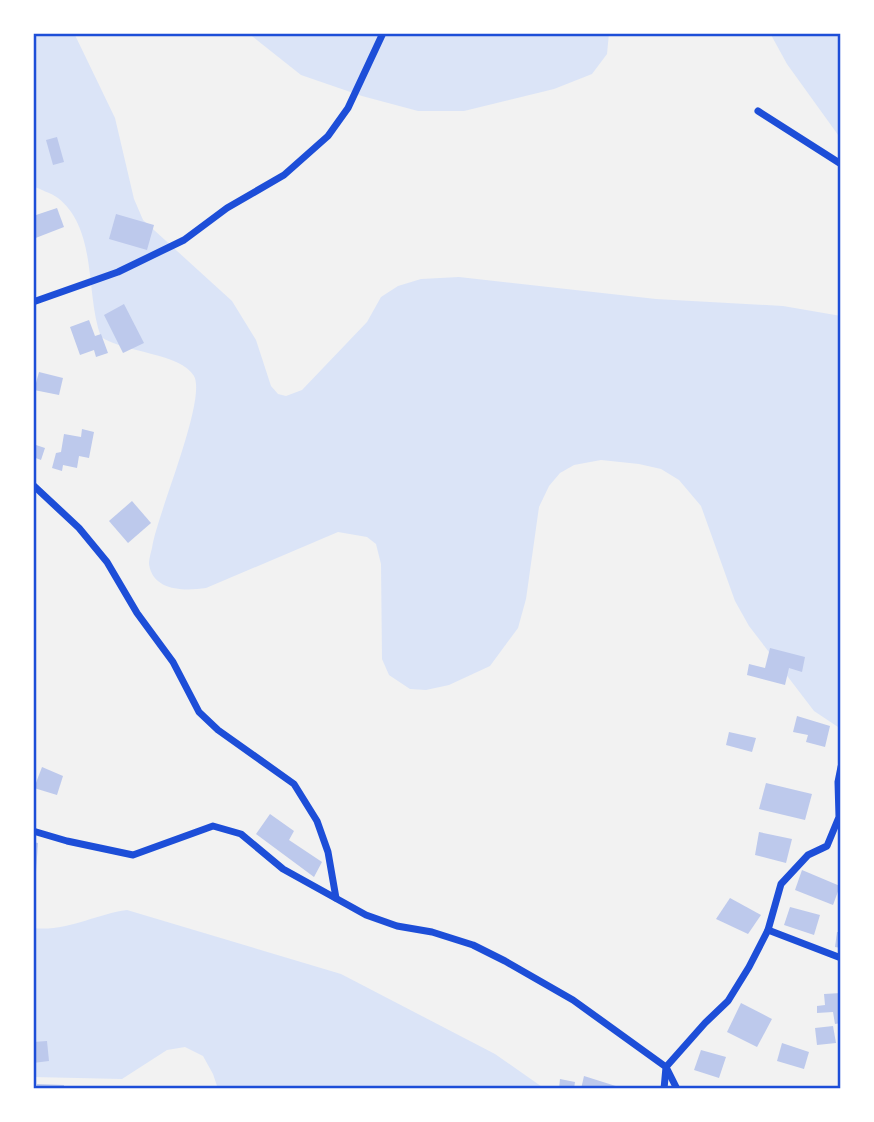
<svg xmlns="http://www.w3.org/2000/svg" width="874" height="1122" viewBox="0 0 874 1122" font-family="'Asap Condensed',sans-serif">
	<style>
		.green { fill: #dbe4f7 }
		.building { fill: #bdc9ec }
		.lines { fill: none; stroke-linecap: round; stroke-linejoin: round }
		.minor { stroke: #1d4ed8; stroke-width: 7 }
		.neatline { fill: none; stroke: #1d4ed8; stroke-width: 2.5 }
	</style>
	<rect width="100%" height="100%" fill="#f2f2f2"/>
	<g class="green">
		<path d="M33,33h41l41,85 19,81 9,21 89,81 24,39 15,46 7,8 8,2 16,-6 65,-68 14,-25 17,-11 23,-7 38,-2 197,22 127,7 58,10v413l-27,-18 -65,-85 -14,-25 -34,-95 -22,-26 -18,-11 -22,-5 -38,-4 -27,5 -14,8 -11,13 -10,21 -13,92 -8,29 -28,38 -41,19 -23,5 -16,-1 -21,-14 -7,-16 -1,-95 -5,-20 -9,-7 -29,-5 -132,56c-20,3 -53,4 -57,-24 0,-5 2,-12 3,-16 5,-34 55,-148 42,-172 -13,-23 -69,-23 -93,-39 -16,-43 -3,-107 -43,-139 -7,-5 -17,-8 -25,-12z"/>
		<polygon points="248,33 609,33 607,54 592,74 554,89 464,111 418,111 362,96 301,75"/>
		<polygon points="770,33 841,33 841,139 787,64"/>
		<path d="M127,910l214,64 154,80 50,35h-327l-5,-15 -10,-18 -18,-9 -18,3 -45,29 -89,-2v-149c33,4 63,-14 94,-18z"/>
	</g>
	<g class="building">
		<polygon points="57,137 64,162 53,165 46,140"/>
		<polygon points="57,208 64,227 33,239 33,216"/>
		<polygon points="116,214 154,225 147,250 109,239"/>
		<polygon points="124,304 144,343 123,353 104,315"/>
		<polygon points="89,320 95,336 101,334 108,353 96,357 94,350 80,355 70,327"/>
		<polygon points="39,372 63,378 59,395 34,390"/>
		<polygon points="82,429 94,432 89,458 79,456 77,468 63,465 62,471 52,468 56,453 61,452 64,434 81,437"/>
		<polygon points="33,444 45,448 41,460 33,457"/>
		<polygon points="132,501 151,523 128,543 109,521"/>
		<polygon points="770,648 805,657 802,672 789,668 785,685 747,675 749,664 765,668"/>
		<polygon points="797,716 830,726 825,747 806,742 808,735 793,732"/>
		<polygon points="729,732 756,738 752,752 726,745"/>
		<polygon points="42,767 63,776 57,795 34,788"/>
		<polygon points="766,783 812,794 805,820 759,809"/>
		<polygon points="270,814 294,831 289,840 322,862 314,877 256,834"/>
		<polygon points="759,832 792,839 786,863 755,855"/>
		<polygon points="33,842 38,843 35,886 33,886"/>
		<polygon points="802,870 840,886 833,905 795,890"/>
		<polygon points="730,898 761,915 748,934 716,919"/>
		<polygon points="790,907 820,915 814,935 784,925"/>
		<polygon points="837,932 841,932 841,948 835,947"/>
		<polygon points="841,993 841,1023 835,1024 833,1012 817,1013 817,1006 825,1005 824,994"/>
		<polygon points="741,1003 772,1019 757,1047 727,1032"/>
		<polygon points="833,1026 836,1043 817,1045 815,1028"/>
		<polygon points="47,1041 49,1061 33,1063 33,1042"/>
		<polygon points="782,1043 809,1052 804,1069 777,1061"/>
		<polygon points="701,1050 726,1057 719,1078 694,1070"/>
		<polygon points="584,1076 622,1088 622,1089 581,1089"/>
		<polygon points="560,1079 575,1082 574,1089 559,1089"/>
		<polygon points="37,1084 64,1085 64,1089 37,1089"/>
	</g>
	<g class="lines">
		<g class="minor">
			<polyline points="758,111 841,164"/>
			<polyline points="33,302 118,272 184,240 227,208 284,175 328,136 348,108 383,33"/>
			<polyline points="33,485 79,528 107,562 137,613 173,662 199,712 218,730 294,784 317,821 328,852 336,898"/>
			<polyline points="33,831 67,841 133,855 213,826 241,834 283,869 366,915 397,926 432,932 473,945 505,961 573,1000 666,1067 664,1089"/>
			<polyline points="768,930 841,958"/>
			<polyline points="677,1089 666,1067 705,1023 728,1001 749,967 768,930 781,884 808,855 827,846 839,817 838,782 841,767"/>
		</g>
	</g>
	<rect width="874" height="1122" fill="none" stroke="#ffffff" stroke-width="70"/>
	<rect x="35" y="35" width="804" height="1052" class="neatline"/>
</svg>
